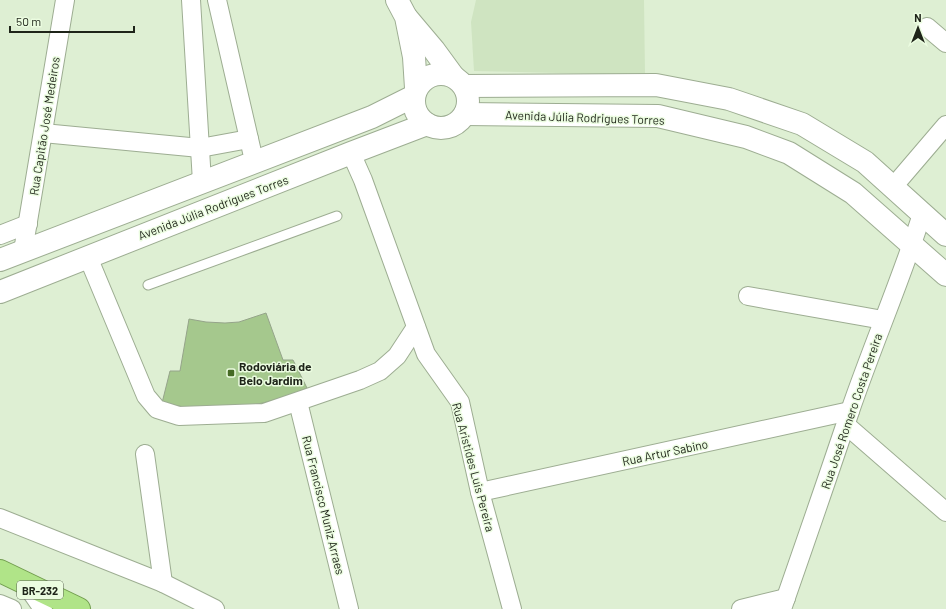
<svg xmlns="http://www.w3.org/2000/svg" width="946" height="609" viewBox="0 0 946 609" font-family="Barlow,sans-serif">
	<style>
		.built { fill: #cfe4c1 }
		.building { fill: #a5c88d; stroke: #95a48a }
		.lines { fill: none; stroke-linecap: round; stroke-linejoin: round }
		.service-casing { stroke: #9dad92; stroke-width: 11 }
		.minor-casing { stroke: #9dad92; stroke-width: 20 }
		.secondary-casing { stroke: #9dad92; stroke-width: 24 }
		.trunk-casing { stroke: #719c4e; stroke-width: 24 }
		.service { stroke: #fff; stroke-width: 9 }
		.minor { stroke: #fff; stroke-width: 18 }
		.secondary { stroke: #fff; stroke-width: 22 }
		.trunk { stroke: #b0e488; stroke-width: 22 }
		.poi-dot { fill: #456a24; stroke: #ebfce0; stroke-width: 1.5 }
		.labels { text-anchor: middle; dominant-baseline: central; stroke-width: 3; stroke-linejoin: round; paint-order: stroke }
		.shield { fill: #ebfce0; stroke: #5c6555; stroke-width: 1 }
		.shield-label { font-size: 11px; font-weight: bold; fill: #1e2419 }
		.street-label { font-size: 12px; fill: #1e2419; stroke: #ebfce0 }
		.poi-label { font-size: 12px; font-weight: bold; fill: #1e2419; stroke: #ebfce0; text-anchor: start }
	</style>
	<rect width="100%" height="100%" fill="#deefd3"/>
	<polygon class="built" points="476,0 644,0 645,75 474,71 471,22"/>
	<polygon class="building" points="266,313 283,360 293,360 307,388 291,395 263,403 238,407 184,407 162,403 170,371 180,371 189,319 206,322 225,323 239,322"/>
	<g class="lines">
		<defs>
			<polyline id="service" points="148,285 337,216"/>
			<g id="minor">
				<polyline points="191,0 202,182"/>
				<polyline points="217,0 252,152"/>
				<polyline points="927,27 946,43"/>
				<polyline points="43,133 200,148 249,139"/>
				<polyline points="351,153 363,180 426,354 460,402 480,492 512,609"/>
				<polyline points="893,187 946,125"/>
				<polyline points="0,235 28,224"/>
				<polyline points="23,251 65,0"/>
				<polyline points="88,257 146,396 157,409 179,416 264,413 360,380 380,371 397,356 416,327"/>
				<polyline points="748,296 883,320"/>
				<polyline points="298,402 349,609"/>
				<polyline points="846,425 946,512"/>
				<polyline points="145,454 163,583"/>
				<polyline points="480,492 850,411"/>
				<polyline points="0,518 163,583 215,609"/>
				<polyline points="25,583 43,609"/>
				<polyline points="0,604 12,609"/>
				<polyline points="741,609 786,598"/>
				<path d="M782,609c23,-66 46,-132 68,-198 23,-67 51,-131 72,-197"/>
			</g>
			<g id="secondary">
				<polyline points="397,0 406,17 414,57 416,88"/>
				<polyline points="407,18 434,50 453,76"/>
				<circle cx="441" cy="101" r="27"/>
				<polyline points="464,86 656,85 729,99 802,124 865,162 946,235"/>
				<polyline points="465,114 658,116 746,137 789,153 853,193 946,275"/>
				<polyline points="0,260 372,117 414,96"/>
				<polyline points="0,292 351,153 427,124"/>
			</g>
			<polyline id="trunk" points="0,571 79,609"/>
		</defs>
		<use href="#service" class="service-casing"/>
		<use href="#minor" class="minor-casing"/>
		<use href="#secondary" class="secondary-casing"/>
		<use href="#trunk" class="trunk-casing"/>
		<use href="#service" class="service"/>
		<use href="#minor" class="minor"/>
		<use href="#secondary" class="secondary"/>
		<use href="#trunk" class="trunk"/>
	</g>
	<rect class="poi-dot" x="227" y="369" width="8" height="8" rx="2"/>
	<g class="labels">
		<rect class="shield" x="17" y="581" width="46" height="18" rx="3"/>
		<g class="shield-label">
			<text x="40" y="590">BR-232</text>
		</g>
		<g class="street-label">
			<text transform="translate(585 117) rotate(2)">Avenida Júlia Rodrigues Torres</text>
			<text transform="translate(44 126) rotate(-81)">Rua Capitão José Medeiros</text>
			<text transform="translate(213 207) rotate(-21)">Avenida Júlia Rodrigues Torres</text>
			<text transform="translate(851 411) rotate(-71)">Rua José Romero Costa Pereira</text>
			<text transform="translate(665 452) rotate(-12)">Rua Artur Sabino</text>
			<text transform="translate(474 467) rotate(75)">Rua Aristides Luis Pereira</text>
			<text transform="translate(324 505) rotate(76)">Rua Francisco Muniz Arraes</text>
		</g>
		<g class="poi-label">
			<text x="239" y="366">Rodoviária de<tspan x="239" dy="14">Belo Jardim</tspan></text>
		</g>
	</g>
	<g transform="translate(918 28)" stroke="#ebfce0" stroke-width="3" paint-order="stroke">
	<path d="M0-3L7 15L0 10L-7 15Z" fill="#1e2419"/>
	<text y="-6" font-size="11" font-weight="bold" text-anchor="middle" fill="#1e2419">N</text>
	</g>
	<path d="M10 26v6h124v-6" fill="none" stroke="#1e2419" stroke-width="2"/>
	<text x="16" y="26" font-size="12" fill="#1e2419" stroke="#ebfce0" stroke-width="3" paint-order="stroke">50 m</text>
</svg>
